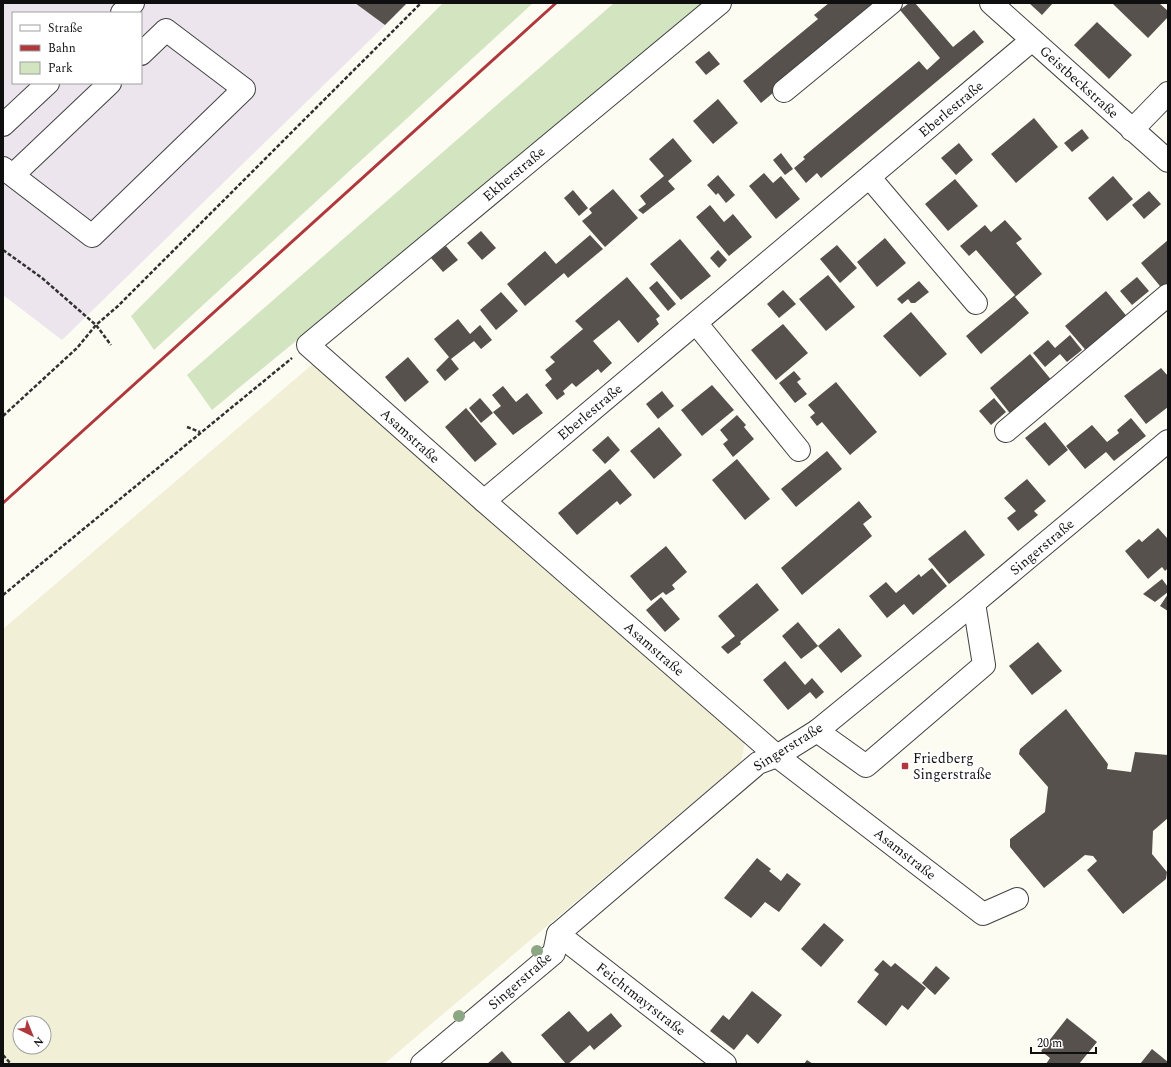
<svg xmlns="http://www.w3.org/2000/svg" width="1171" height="1067" viewBox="0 0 1171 1067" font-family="Spectral,serif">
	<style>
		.industrial { fill: #ece5ed; fill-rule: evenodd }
		.farmland { fill: #f1efd6; fill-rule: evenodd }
		.green { fill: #d3e5c0 }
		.building { fill: #57514d }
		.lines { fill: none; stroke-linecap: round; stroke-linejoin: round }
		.minor-casing { stroke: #424242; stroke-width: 24 }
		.path { stroke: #313131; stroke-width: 2.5; stroke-dasharray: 4 2; stroke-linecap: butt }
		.minor { stroke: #fff; stroke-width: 22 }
		.rail { stroke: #af383c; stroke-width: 3 }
		.tree { fill: #8da683 }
		.poi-dot { fill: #af383c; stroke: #fff; stroke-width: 1.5 }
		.labels { text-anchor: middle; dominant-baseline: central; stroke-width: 4; stroke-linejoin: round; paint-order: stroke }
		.street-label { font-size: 14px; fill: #0f0f0f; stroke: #fff }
		.poi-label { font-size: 14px; fill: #0f0f0f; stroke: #fff; text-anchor: start }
	</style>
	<rect width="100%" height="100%" fill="#fdfcf3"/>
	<path class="industrial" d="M3,3h405l-346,337 -59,-45zM13,13h128v70h-128z"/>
	<path class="farmland" d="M314,363l431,379 -4,20 -357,302h-381v-435zM20,1023h24v24h-24z"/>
	<g class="green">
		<polygon points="443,3 533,3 154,350 131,316"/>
		<polygon points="614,3 707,3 212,410 187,375"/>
	</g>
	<g class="building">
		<polygon points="355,3 407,3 385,25"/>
		<polygon points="829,3 875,3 801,69 761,103 743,81 818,19 814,15"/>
		<polygon points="909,3 915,3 953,47 974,30 984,42 821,178 817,173 806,183 794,168 805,159 803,157 919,61 927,70 940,58 900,10"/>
		<polygon points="1029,3 1053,3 1042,15"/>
		<polygon points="1114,3 1159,3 1168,11 1168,17 1148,38 1113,4"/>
		<polygon points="1097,22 1132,55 1109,79 1074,45"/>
		<polygon points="709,51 720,64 706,75 695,62"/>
		<polygon points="718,99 738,123 713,144 693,121"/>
		<polygon points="1034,118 1058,147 1016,183 991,154"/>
		<polygon points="1082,129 1089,138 1072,152 1064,143"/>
		<polygon points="673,138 692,161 668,181 675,189 643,214 638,210 646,204 640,196 664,176 649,159"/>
		<polygon points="959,143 973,160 956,175 941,158"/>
		<polygon points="781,153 793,169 785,175 773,160"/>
		<polygon points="764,173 773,183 781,176 800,199 776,219 749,186"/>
		<polygon points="718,175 735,195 726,203 718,193 716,195 707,185"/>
		<polygon points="1113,176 1133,199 1107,221 1088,198"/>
		<polygon points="955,179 978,206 948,231 925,204"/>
		<polygon points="613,189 638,218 605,247 582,221 592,213 589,209"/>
		<polygon points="573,190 588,208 579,216 564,198"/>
		<polygon points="1149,191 1161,204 1144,219 1132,205"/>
		<polygon points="710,205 724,222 733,214 752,237 729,256 696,217"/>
		<polygon points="1005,220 1022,239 1016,243 1042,274 1015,297 1029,313 981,354 966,336 1015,295 976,250 969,256 960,246 985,225 991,232"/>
		<polygon points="481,231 496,248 482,260 467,243"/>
		<polygon points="590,235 603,249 568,278 564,273 525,306 507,284 545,251 556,264"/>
		<polygon points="885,238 906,263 877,287 857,262"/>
		<polygon points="680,239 711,276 681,300 650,264"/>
		<polygon points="1168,240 1168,287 1164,291 1141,263"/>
		<polygon points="837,245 857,268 840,283 820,259"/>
		<polygon points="446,246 458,260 443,272 431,258"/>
		<polygon points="718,250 727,260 719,268 710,258"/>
		<polygon points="828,275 855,307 826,331 799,299"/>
		<polygon points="627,277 660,316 656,319 659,324 638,343 619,320 593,341 612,363 601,373 598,369 576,387 572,383 563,391 565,394 557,400 545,385 552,379 545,370 555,362 550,357 583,329 575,321"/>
		<polygon points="1137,277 1149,291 1132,305 1120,291"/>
		<polygon points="657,281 676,304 668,311 649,288"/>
		<polygon points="919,281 929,292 915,303 911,303 908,299 902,304 897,299"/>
		<polygon points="783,290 796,304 779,318 767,304"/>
		<polygon points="1106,291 1129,319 1089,354 1065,326"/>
		<polygon points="501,292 518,311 496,330 480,310"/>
		<polygon points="911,312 947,354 920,377 883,336"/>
		<polygon points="458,319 470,334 480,325 492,340 481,349 474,341 451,359 459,369 445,381 436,370 449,357 434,339"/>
		<polygon points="783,324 808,353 776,380 751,350"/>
		<polygon points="1070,335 1082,350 1067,362 1060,354 1045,367 1033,353 1048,340 1055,348"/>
		<polygon points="1030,354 1053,382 1012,416 990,388"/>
		<polygon points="408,357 429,382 405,402 385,377"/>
		<polygon points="1161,368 1168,376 1168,407 1146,424 1124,396"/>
		<polygon points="794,371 801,379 797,382 807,394 795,403 779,383"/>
		<polygon points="836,382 877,432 850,455 822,422 817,426 810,417 815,413 808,405"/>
		<polygon points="712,385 734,410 702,436 681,410"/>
		<polygon points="503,386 516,402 527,393 543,413 513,435 493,412 501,406 492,395"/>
		<polygon points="662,391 674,406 658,419 646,404"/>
		<polygon points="480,398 493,413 481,423 469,408"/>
		<polygon points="994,398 1006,412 991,425 979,411"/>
		<polygon points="466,408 497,444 475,462 445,427"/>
		<polygon points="737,415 746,425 744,427 754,439 733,457 723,444 728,440 720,430"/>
		<polygon points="1131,418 1146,436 1114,461 1106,452 1085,469 1066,446 1092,425 1107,442 1119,433 1117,430"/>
		<polygon points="1045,422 1068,450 1049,466 1025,438"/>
		<polygon points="659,427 682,455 654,479 630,451"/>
		<polygon points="608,436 620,450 605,464 592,450"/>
		<polygon points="827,451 842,469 796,507 781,489"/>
		<polygon points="737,459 770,499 745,520 712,480"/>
		<polygon points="610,469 632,495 620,505 617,501 577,535 558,513"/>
		<polygon points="1027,479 1046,501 1034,511 1038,515 1018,531 1007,518 1016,511 1004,498"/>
		<polygon points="859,501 872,517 863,524 872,536 802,595 781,568"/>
		<polygon points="1158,528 1168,539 1168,568 1165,571 1162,567 1148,579 1125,551 1139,539 1142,542"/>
		<polygon points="965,530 985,555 949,584 928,559"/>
		<polygon points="666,546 687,572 672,585 675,589 666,595 663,592 651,601 630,576"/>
		<polygon points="932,568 947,586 913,615 904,604 887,618 869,596 886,582 896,593 919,574 921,577"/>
		<polygon points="1162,579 1168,587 1168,592 1155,602 1143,594"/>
		<polygon points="757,583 779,610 740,642 741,644 728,654 721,647 735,636 718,616"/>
		<polygon points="1168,594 1168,611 1160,606"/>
		<polygon points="661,597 680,619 665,632 646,610"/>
		<polygon points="798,622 818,646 801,659 782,636"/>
		<polygon points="839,628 862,656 841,673 818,646"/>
		<polygon points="1038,642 1062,671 1032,695 1009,666"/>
		<polygon points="785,661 805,685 812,678 824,692 816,699 810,692 788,710 763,680"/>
		<polygon points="1066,709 1108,764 1107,769 1131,772 1135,752 1168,755 1168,818 1153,831 1152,854 1167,872 1166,879 1123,914 1087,870 1097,861 1093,856 1085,855 1044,888 1010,847 1010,839 1045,812 1048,787 1019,754 1020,749"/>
		<polygon points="757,858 771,869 769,871 781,881 787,873 801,884 779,912 765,902 751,918 724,898"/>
		<polygon points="824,923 844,940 821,967 801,949"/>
		<polygon points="883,960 891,967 895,963 926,988 908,1010 902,1005 886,1026 857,1002 879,974 874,970"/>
		<polygon points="936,966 950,978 935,995 922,983"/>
		<polygon points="752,991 782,1015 758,1044 747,1034 734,1050 710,1031 723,1015 729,1020"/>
		<polygon points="569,1011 588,1032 611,1013 622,1026 594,1050 590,1045 568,1064 566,1064 541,1035"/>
		<polygon points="1067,1018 1097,1042 1079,1064 1046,1064 1050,1058 1041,1051"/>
		<polygon points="1152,1049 1168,1062 1168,1064 1140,1064"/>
		<polygon points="502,1051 513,1064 487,1064"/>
		<polygon points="807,1060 813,1064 804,1064"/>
	</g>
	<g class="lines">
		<defs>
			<g id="minor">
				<polyline points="720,3 308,345 484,501 777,756 983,914 1017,899"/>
				<polyline points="991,3 1168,161"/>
				<polyline points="122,13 133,3"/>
				<polyline points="784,91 891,3"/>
				<polyline points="3,125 48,83"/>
				<polyline points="1132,130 1168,93"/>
				<polyline points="3,168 92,236 244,89 166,30 141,54"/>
				<polyline points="13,175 110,83"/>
				<polyline points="870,178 976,303"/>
				<polyline points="696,323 799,450"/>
				<polyline points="1006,431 1168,295"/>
				<polyline points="484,501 1032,40"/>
				<polyline points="817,731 866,766 984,665 974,603"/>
				<polyline points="558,934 725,1064"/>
				<polyline points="422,1064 554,953 558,934 758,763 777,756 817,731 974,603 1168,441"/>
			</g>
		</defs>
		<use href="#minor" class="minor-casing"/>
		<g class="path">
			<polyline points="3,250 42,278 96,325 111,345"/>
			<polyline points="3,416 77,348 96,325 118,306 421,3"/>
			<polyline points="187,427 200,432"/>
			<polyline points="3,595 292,358"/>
			<polyline points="3,1055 11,1064"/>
		</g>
		<use href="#minor" class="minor"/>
		<polyline class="rail" points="3,503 556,3"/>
	</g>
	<g class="tree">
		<circle cx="537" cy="951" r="6"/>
		<circle cx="459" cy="1016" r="6"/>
	</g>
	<rect class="poi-dot" x="901" y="762" width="8" height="8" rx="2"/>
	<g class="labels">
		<g class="street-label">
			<text transform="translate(1079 82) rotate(42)">Geistbeckstraße</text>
			<text transform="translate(951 109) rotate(-40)">Eberlestraße</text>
			<text transform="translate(514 174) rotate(-40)">Ekherstraße</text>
			<text transform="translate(590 412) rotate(-40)">Eberlestraße</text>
			<text transform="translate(410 436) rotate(42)">Asamstraße</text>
			<text transform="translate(1042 547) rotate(-40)">Singerstraße</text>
			<text transform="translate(654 649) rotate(41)">Asamstraße</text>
			<text transform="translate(788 747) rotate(-32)">Singerstraße</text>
			<text transform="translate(905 854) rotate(38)">Asamstraße</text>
			<text transform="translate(520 981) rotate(-41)">Singerstraße</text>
			<text transform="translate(641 999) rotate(38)">Feichtmayrstraße</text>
		</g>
		<g class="poi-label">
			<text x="913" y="758">Friedberg<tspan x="913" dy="16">Singerstraße</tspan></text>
		</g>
	</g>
	<rect width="1171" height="1067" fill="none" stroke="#0f0f0f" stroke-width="8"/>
	<rect x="12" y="12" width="130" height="72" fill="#ffffff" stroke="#9f9f9f"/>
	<rect x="20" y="25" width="20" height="6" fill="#ffffff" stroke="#9f9f9f"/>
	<text x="48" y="32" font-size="12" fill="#0f0f0f">Straße</text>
	<rect x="20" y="45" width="20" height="6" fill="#af383c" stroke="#9f9f9f"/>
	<text x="48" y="52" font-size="12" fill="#0f0f0f">Bahn</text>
	<rect x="20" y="62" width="20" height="12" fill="#d3e5c0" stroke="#9f9f9f"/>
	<text x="48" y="72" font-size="12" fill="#0f0f0f">Park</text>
	<g transform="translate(32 1035) rotate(137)"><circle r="19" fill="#ffffff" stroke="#9f9f9f"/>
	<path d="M0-3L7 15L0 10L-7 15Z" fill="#af383c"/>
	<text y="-6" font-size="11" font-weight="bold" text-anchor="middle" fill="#0f0f0f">N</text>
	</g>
	<path d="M1031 1047v6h65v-6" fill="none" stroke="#0f0f0f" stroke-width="2"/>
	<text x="1037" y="1047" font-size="12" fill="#0f0f0f" stroke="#ffffff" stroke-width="3" paint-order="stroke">20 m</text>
</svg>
